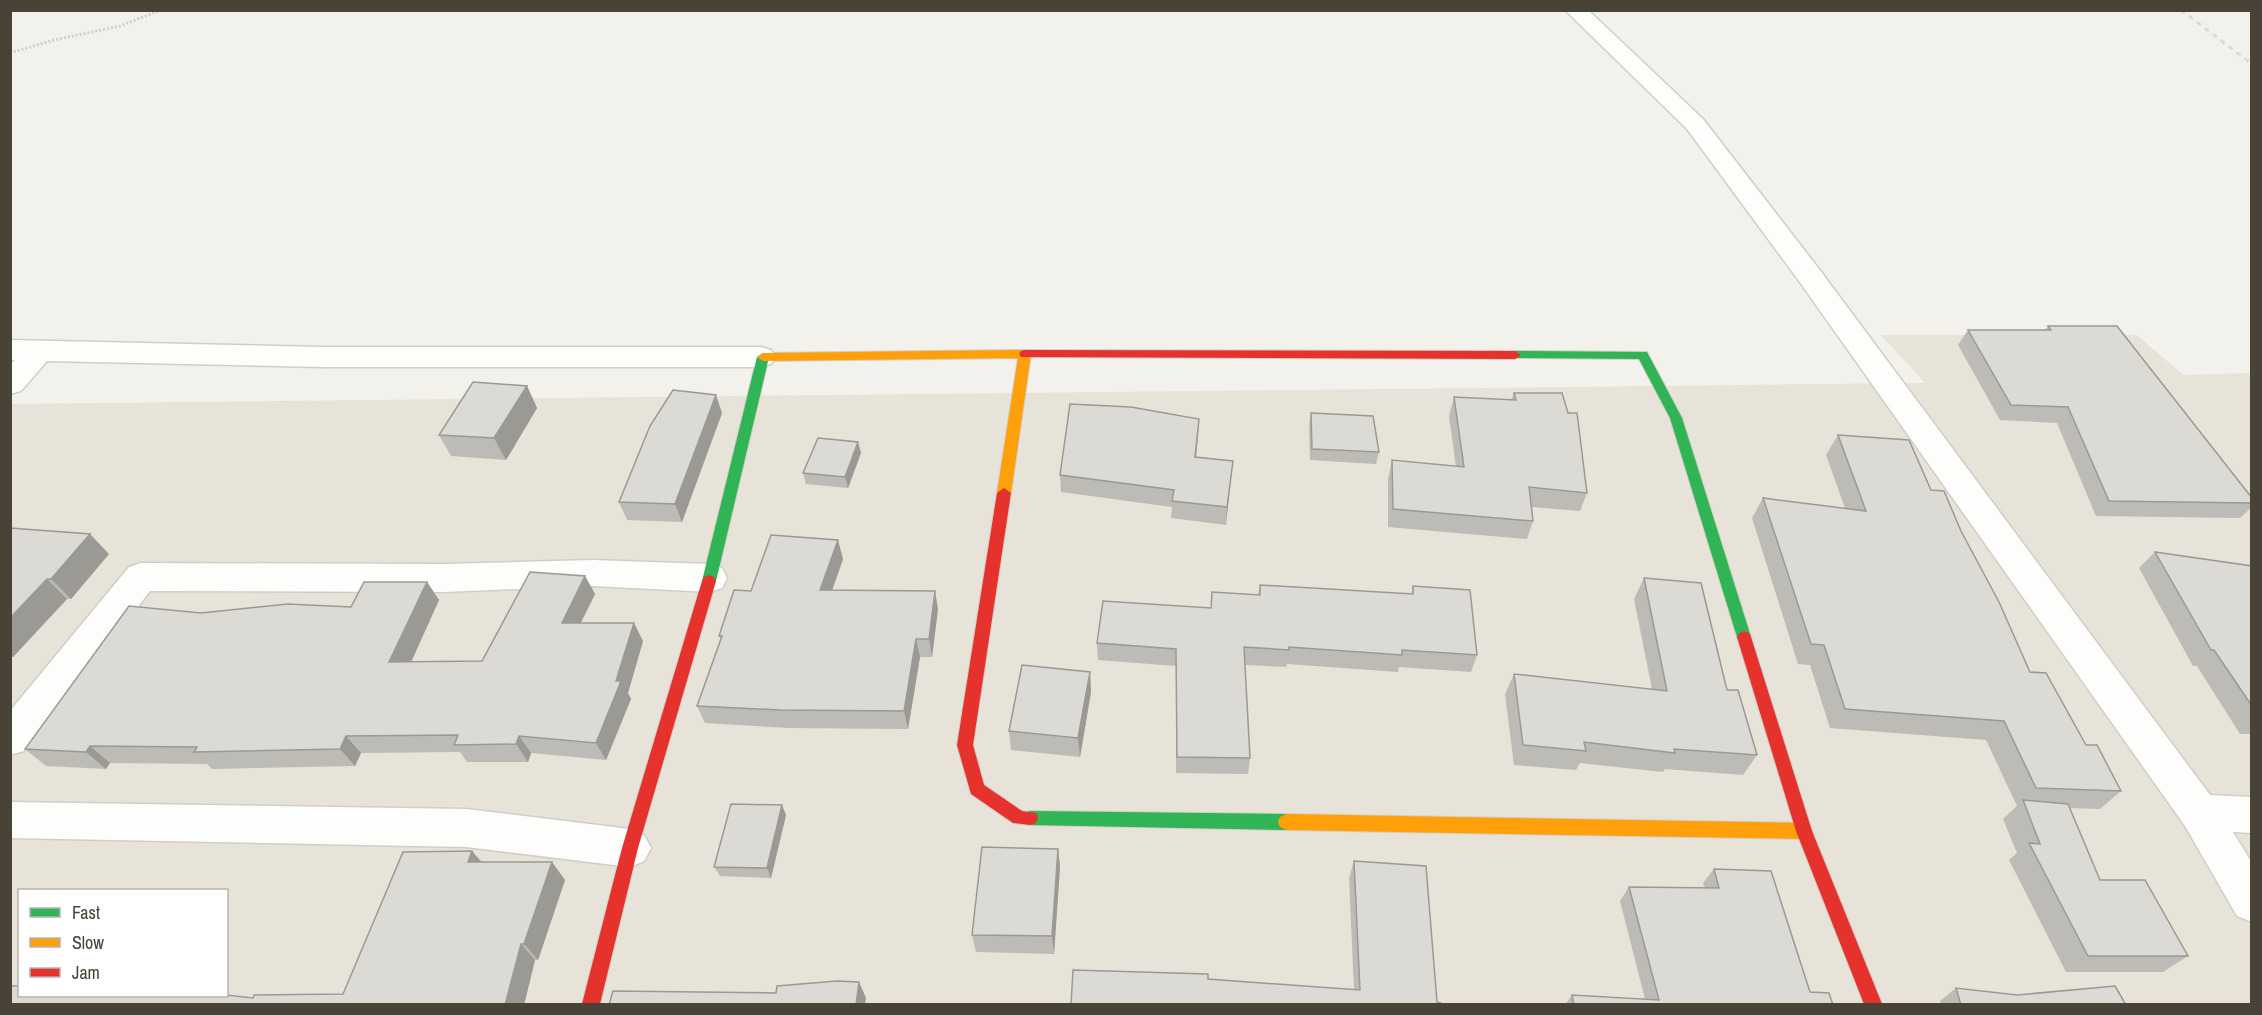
<svg xmlns="http://www.w3.org/2000/svg" width="2262" height="1015" viewBox="0 0 2262 1015" font-family="'Archivo Narrow',sans-serif">
	<style>
		.residential { fill: #e7e3d8; fill-rule: evenodd }
		.lines { fill: none; stroke-linecap: round; stroke-linejoin: round }
		.street-casing { stroke: #d0cec9; stroke-width: 3 }
		.fast-casing { stroke: #d2cec2; stroke-width: 2 }
		.slow-casing { stroke: #d2cec2; stroke-width: 2 }
		.jam-casing { stroke: #d2cec2; stroke-width: 2 }
		.path { stroke: #d2d1ca; stroke-width: 3; stroke-dasharray: 2 2; stroke-linecap: butt }
		.street { fill: #fdfdfc; fill-rule: evenodd }
		.fast { fill: #30b455; fill-rule: evenodd }
		.slow { fill: #ff9f0a; fill-rule: evenodd }
		.jam { fill: #e5322d; fill-rule: evenodd }
		.rail { stroke: #dadad9; stroke-width: 3; stroke-dasharray: 5 5; stroke-linecap: butt }
		.wall { fill: #bdbbb6 }
		.shaded-wall { fill: #9a9994 }
		.building { fill: #dcdad4; stroke: #9a9994; stroke-width: 1.5 }
	</style>
	<rect width="100%" height="100%" fill="#f2f1eb"/>
	<path class="residential" d="M1881,335h256l46,40 68,-2v631h-2240l-1,-600 1915,-21zM20,890h206v106h-206z"/>
	<g class="lines">
		<defs>
			<g id="street">
				<polygon points="1565,10 1588,10 1703,119 1819,269 2210,795 2252,797 2252,833 2233,832 2252,863 2252,922 2237,916 2185,826 1799,281 1687,129"/>
				<polygon points="10,340 321,347 761,347 771,350 776,357 771,364 761,367 321,367 47,361 21,391 10,394 10,364 15,360 10,360"/>
				<polygon points="593,560 710,564 722,568 727,578 722,588 710,592 593,586 443,592 150,591 83,679 24,751 10,755 10,711 129,567 141,563 443,564"/>
				<polygon points="10,802 466,809 630,829 644,835 651,848 644,861 630,867 466,847 10,838"/>
			</g>
			<g id="fast">
				<polygon points="1515,351 1647,352 1682,418 1751,637 1749,641 1744,643 1739,641 1737,637 1670,418 1639,359 1511,358 1509,355 1511,352"/>
				<polygon points="763,353 769,357 716,581 714,585 704,585 702,581 757,357"/>
				<polygon points="1030,811 1286,814 1292,817 1294,822 1292,827 1286,830 1030,825 1024,823 1022,818 1024,813"/>
			</g>
			<g id="slow">
				<polygon points="1025,350 1031,354 1011,493 1004,498 997,493 1018,358 763,361 757,357 763,353"/>
				<polygon points="1286,814 1804,823 1810,826 1812,831 1810,836 1804,839 1286,830 1280,827 1278,822 1280,817"/>
			</g>
			<g id="jam">
				<polygon points="1025,350 1515,351 1521,355 1515,359 1021,357 1019,354 1021,351"/>
				<polygon points="1004,488 1011,493 973,745 984,785 1022,811 1036,813 1038,818 1036,823 1030,825 1013,823 971,794 957,745 997,493"/>
				<polygon points="709,575 714,577 716,581 638,848 600,1004 582,1004 622,848 702,581 704,577"/>
				<polygon points="1744,631 1749,633 1751,637 1812,831 1882,1004 1864,1004 1796,831 1737,637 1739,633"/>
			</g>
		</defs>
		<use href="#street" class="street-casing"/>
		<use href="#fast" class="fast-casing"/>
		<use href="#slow" class="slow-casing"/>
		<use href="#jam" class="jam-casing"/>
		<polyline class="path" points="10,53 54,40 120,26 161,10"/>
		<use href="#street" class="street"/>
		<use href="#fast" class="fast"/>
		<use href="#slow" class="slow"/>
		<use href="#jam" class="jam"/>
		<polyline class="rail" points="2181,10 2252,64"/>
	</g>
	<g class="wall">
		<polygon points="2048,326 2252,498 2252,507 2240,518 2096,516 2057,423 2000,420 1958,345 1968,330 2045,330"/>
		<polygon points="527,386 537,408 506,460 451,456 439,435"/>
		<polygon points="1514,393 1587,493 1580,511 1532,507 1533,521 1527,539 1388,527 1388,479 1392,460 1456,467 1449,416 1454,397 1511,400"/>
		<polygon points="722,413 682,522 627,520 619,502"/>
		<polygon points="1311,413 1379,452 1376,464 1310,460 1309,424"/>
		<polygon points="1199,419 1196,458 1231,478 1226,525 1171,518 1172,507 1061,492 1060,475"/>
		<polygon points="1838,435 1931,490 1961,531 2030,672 2121,791 2100,809 2069,808 2100,880 2188,956 2163,972 2066,972 2009,860 2017,853 2003,819 2017,806 1986,740 1830,728 1810,665 1798,664 1752,518 1763,498 1845,508 1826,455"/>
		<polygon points="861,453 848,488 806,484 803,473"/>
		<polygon points="10,528 109,554 71,599 67,599 13,657 10,657"/>
		<polygon points="2155,552 2252,566 2252,734 2240,734 2197,666 2193,666 2139,568"/>
		<polygon points="843,559 832,590 938,609 932,657 920,657 908,729 788,728 705,723 697,706 721,639 719,636 751,591"/>
		<polygon points="585,576 595,594 580,623 643,641 628,693 631,699 606,760 531,753 528,762 467,762 460,752 361,753 355,766 212,769 207,764 110,763 106,769 46,766 25,749 351,607 427,582 439,600 411,662 482,661"/>
		<polygon points="1644,578 1727,690 1757,755 1743,775 1665,769 1663,772 1580,763 1576,770 1514,765 1505,694 1514,674 1652,689 1634,599"/>
		<polygon points="1260,585 1411,594 1413,586 1477,655 1471,672 1399,667 1398,672 1287,664 1286,667 1245,665 1250,758 1248,774 1176,773 1176,666 1098,660 1097,643 1211,608 1258,595"/>
		<polygon points="1090,672 1091,692 1080,757 1011,750 1009,731"/>
		<polygon points="786,815 771,878 720,876 714,867"/>
		<polygon points="1058,849 1060,867 1054,954 976,952 972,935"/>
		<polygon points="1354,861 1437,1002 1208,979 1354,990 1349,878"/>
		<polygon points="481,862 565,880 538,960 535,960 524,1005 253,998 343,994"/>
		<polygon points="1714,869 1810,992 1833,1005 1565,1005 1572,995 1645,999 1620,901 1629,887 1705,888 1703,883"/>
		<polygon points="1956,988 2017,995 2126,1005 1941,1005 1940,1001"/>
	</g>
	<g class="shaded-wall">
		<polygon points="527,386 537,408 506,460 494,438"/>
		<polygon points="716,395 722,413 682,522 675,504"/>
		<polygon points="1199,419 1198,436 1194,475 1195,457"/>
		<polygon points="858,442 861,453 848,488 845,477"/>
		<polygon points="1233,461 1231,478 1226,525 1227,507"/>
		<polygon points="90,534 109,554 71,599 51,579"/>
		<polygon points="838,540 843,559 826,608 820,590"/>
		<polygon points="585,576 595,594 572,641 562,623"/>
		<polygon points="47,579 67,599 13,657 10,654 10,618"/>
		<polygon points="427,582 439,600 403,680 389,662"/>
		<polygon points="935,591 938,609 932,657 929,639"/>
		<polygon points="634,623 643,641 628,693 631,699 606,760 596,743"/>
		<polygon points="916,639 920,657 908,729 904,711"/>
		<polygon points="1090,672 1091,692 1080,757 1078,738"/>
		<polygon points="346,736 361,753 355,766 340,749"/>
		<polygon points="519,736 531,753 528,762 516,744"/>
		<polygon points="90,746 110,763 106,769 86,752"/>
		<polygon points="782,805 786,815 771,878 767,868"/>
		<polygon points="1058,849 1060,867 1054,954 1052,936"/>
		<polygon points="472,851 487,868 468,862"/>
		<polygon points="552,862 565,880 538,960 524,944"/>
		<polygon points="521,944 535,960 524,1005 505,1005"/>
		<polygon points="859,982 866,998 865,1005 856,1005"/>
	</g>
	<g class="building">
		<polygon points="2048,326 2117,326 2252,498 2252,503 2109,501 2068,407 2011,405 1968,330 2051,330"/>
		<polygon points="473,382 527,386 494,438 439,435"/>
		<polygon points="673,390 716,395 675,504 619,502 650,426"/>
		<polygon points="1514,393 1562,393 1568,413 1577,413 1587,493 1529,487 1533,521 1393,509 1392,460 1464,467 1454,397 1516,400"/>
		<polygon points="1070,404 1131,407 1199,419 1195,457 1233,461 1227,507 1172,501 1174,490 1060,475"/>
		<polygon points="1311,413 1373,416 1379,452 1312,449"/>
		<polygon points="1838,435 1909,440 1931,490 1944,491 1961,531 1999,602 2030,672 2046,673 2086,745 2097,745 2121,791 2036,788 2004,721 1845,709 1824,645 1811,644 1763,498 1866,511"/>
		<polygon points="818,438 858,442 845,477 803,473"/>
		<polygon points="10,528 90,534 51,579 47,579 10,618"/>
		<polygon points="771,535 838,540 820,590 935,591 929,639 916,639 904,711 781,710 697,706 722,636 719,636 734,590 751,591"/>
		<polygon points="2155,552 2252,566 2252,706 2214,650 2211,650"/>
		<polygon points="530,572 585,576 562,623 634,623 616,681 621,681 596,743 519,736 516,744 454,745 458,735 346,736 340,749 194,752 197,747 90,746 86,752 25,749 129,606 201,613 288,604 351,607 364,582 427,582 389,662 482,661"/>
		<polygon points="1644,578 1701,583 1727,690 1738,690 1757,755 1674,749 1675,753 1584,742 1586,751 1523,745 1514,674 1667,691"/>
		<polygon points="1260,585 1413,594 1413,586 1470,590 1477,655 1402,650 1402,655 1289,647 1289,650 1244,647 1250,758 1177,757 1176,649 1097,643 1103,601 1211,608 1212,592 1260,595"/>
		<polygon points="1022,665 1090,672 1078,738 1009,731"/>
		<polygon points="2023,800 2068,804 2100,880 2145,880 2188,956 2088,956 2029,843 2040,844"/>
		<polygon points="731,804 782,805 767,868 714,867"/>
		<polygon points="982,847 1058,849 1052,936 972,935"/>
		<polygon points="472,851 468,862 552,862 524,944 521,944 505,1005 10,1005 10,986 20,986 20,996 226,995 253,998 254,995 343,994 403,852"/>
		<polygon points="1354,861 1426,866 1437,1002 1441,1003 1441,1005 1071,1005 1073,970 1208,974 1208,979 1360,990"/>
		<polygon points="1714,869 1771,871 1810,992 1829,993 1833,1005 1574,1005 1572,995 1659,1000 1629,887 1719,888"/>
		<polygon points="837,981 859,982 856,1005 609,1005 613,991 776,993 777,986"/>
		<polygon points="2115,986 2126,1005 1961,1005 1956,988 2017,995"/>
	</g>
	<rect width="2262" height="1015" fill="none" stroke="#494236" stroke-width="24"/>
	<rect x="18" y="889" width="210" height="108" fill="#ffffff" stroke="#b6b3af" stroke-width="1.5"/>
	<rect x="30" y="908" width="30" height="9" fill="#30b455" stroke="#b6b3af" stroke-width="1.5"/>
	<text x="72" y="919" font-size="18" fill="#494236">Fast</text>
	<rect x="30" y="938" width="30" height="9" fill="#ff9f0a" stroke="#b6b3af" stroke-width="1.5"/>
	<text x="72" y="949" font-size="18" fill="#494236">Slow</text>
	<rect x="30" y="968" width="30" height="9" fill="#e5322d" stroke="#b6b3af" stroke-width="1.5"/>
	<text x="72" y="979" font-size="18" fill="#494236">Jam</text>
</svg>
